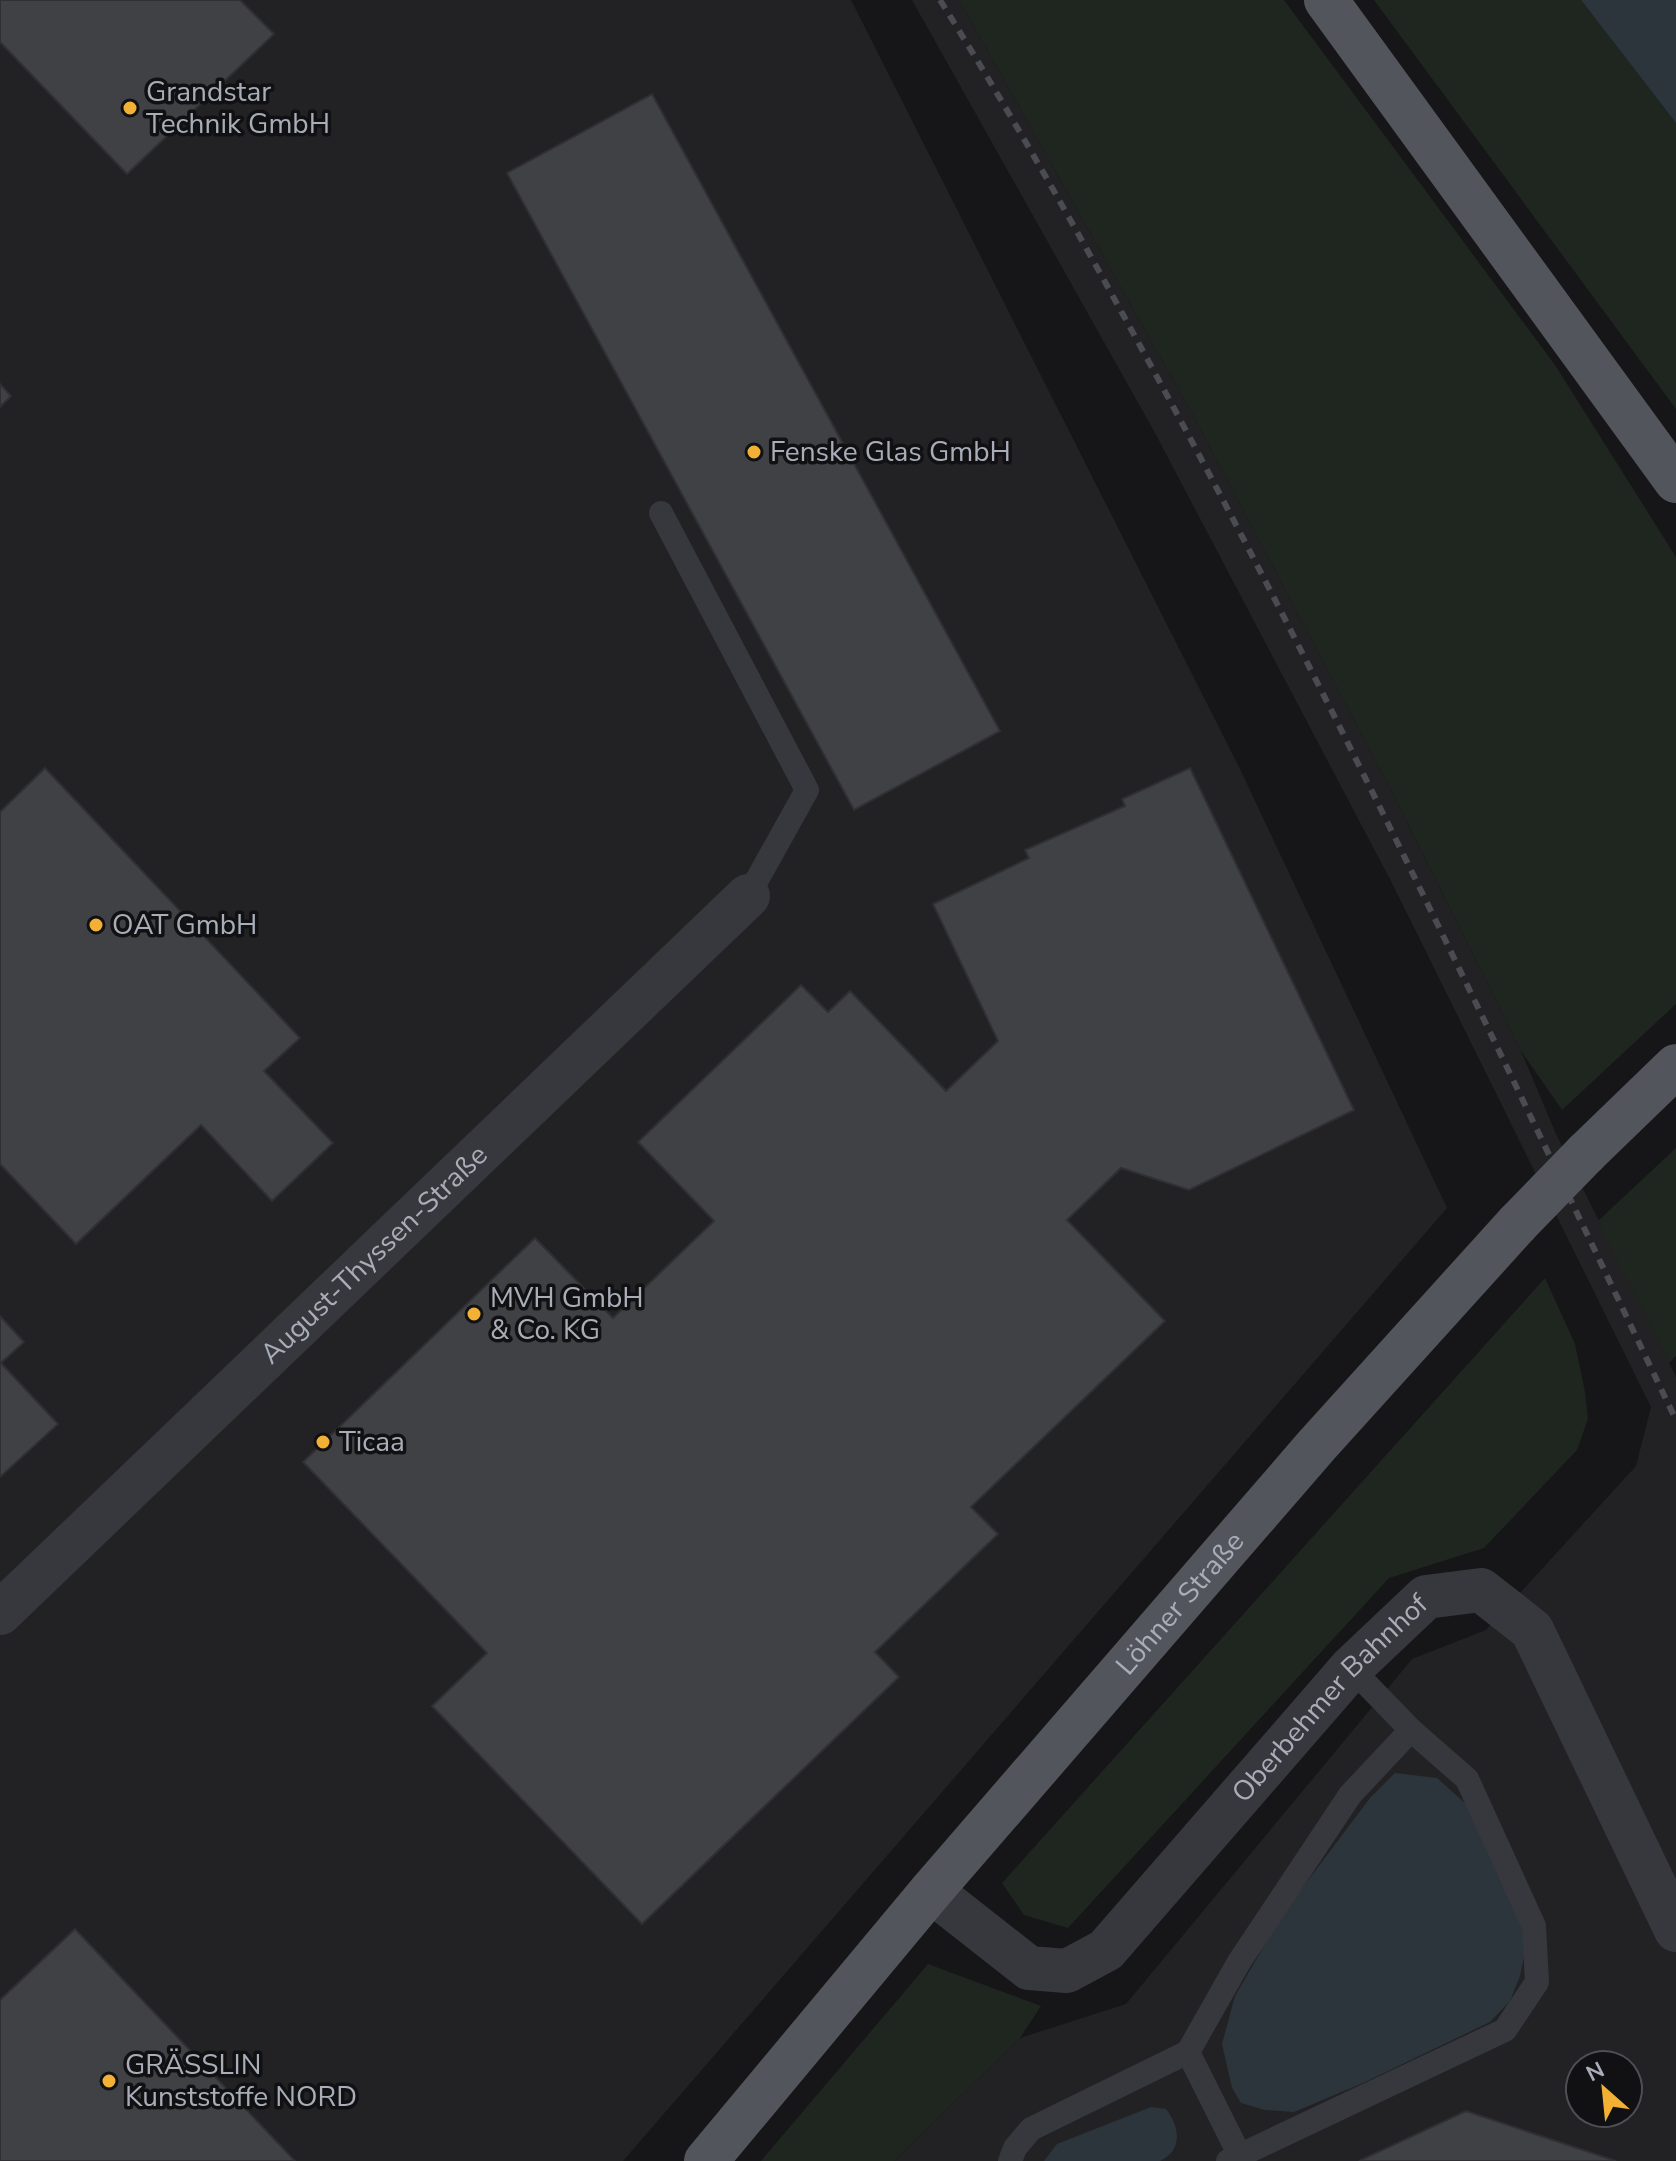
<svg xmlns="http://www.w3.org/2000/svg" width="1676" height="2161" viewBox="0 0 1676 2161" font-family="'Nunito Sans',sans-serif">
	<style>
		.built { fill: #222225; fill-rule: evenodd }
		.green { fill: #1e261f }
		.water { fill: #2c353c }
		.building { fill: #404145; stroke: #303034; stroke-width: 2 }
		.lines { fill: none; stroke-linecap: round; stroke-linejoin: round }
		.service { stroke: #37383d; stroke-width: 24 }
		.minor { stroke: #37383d; stroke-width: 44 }
		.primary { stroke: #53555c; stroke-width: 44 }
		.rail { stroke: #4a4c52; stroke-width: 6; stroke-dasharray: 10 8; stroke-linecap: butt }
		.primary-bridge { stroke: #53555c; stroke-width: 44 }
		.poi-dot { fill: #f2b134; stroke: #111113; stroke-width: 3 }
		.labels { text-anchor: middle; dominant-baseline: central; stroke-width: 7; stroke-linejoin: round; paint-order: stroke }
		.poi-label { font-size: 28px; fill: #a8adb8; stroke: #111113; text-anchor: start }
		.street-label { font-size: 28px; fill: #a8adb8; stroke: #111113 }
	</style>
	<rect width="100%" height="100%" fill="#161618"/>
	<g class="built">
		<polygon points="0,0 851,0 1239,767 1447,1208 623,2161 0,2161"/>
		<path d="M912,0h47l235,417 197,373 130,261 35,83 120,243v784h-782l126,-123 106,-34 286,-345 74,-29 150,-164 15,-59 -258,-522 -238,-452zM1580,2065h48v48h-48z"/>
	</g>
	<g class="green">
		<polygon points="959,0 1284,0 1555,365 1676,557 1676,1004 1562,1110 1521,1051 1391,790 1194,417"/>
		<polygon points="1374,0 1581,0 1676,123 1676,409"/>
		<polygon points="1676,1148 1676,1356 1669,1363 1598,1221"/>
		<polygon points="1545,1278 1575,1344 1585,1392 1588,1419 1577,1450 1484,1548 1389,1578 1068,1928 1024,1915 1002,1883"/>
		<polygon points="928,1964 1041,2006 1020,2038 894,2161 761,2161"/>
	</g>
	<g class="water">
		<polygon points="1581,0 1676,0 1676,123"/>
		<polygon points="1395,1773 1437,1778 1466,1804 1524,1922 1526,1946 1520,1976 1510,2001 1490,2022 1363,2083 1294,2112 1265,2110 1241,2103 1232,2088 1222,2044 1235,1996 1282,1915 1370,1798"/>
		<path d="M1151,2107l15,2c14,18 17,41 -6,52h-116l13,-17z"/>
	</g>
	<g class="building">
		<polygon points="0,0 240,0 274,34 127,174 0,42"/>
		<polygon points="652,94 1000,731 854,810 507,173"/>
		<polygon points="0,384 11,396 0,407"/>
		<polygon points="45,768 300,1038 264,1071 333,1143 272,1201 201,1125 76,1244 0,1164 0,812"/>
		<polygon points="1190,768 1354,1110 1189,1190 1121,1168 1067,1220 1165,1321 971,1507 998,1534 875,1652 899,1677 642,1924 432,1706 487,1653 303,1462 535,1238 613,1318 714,1221 638,1142 801,985 828,1012 850,991 946,1091 998,1041 933,904 1029,858 1025,850 1125,806 1122,799"/>
		<polygon points="0,1316 24,1342 1,1363 58,1424 0,1477"/>
		<polygon points="75,1929 295,2161 0,2161 0,2000"/>
		<polygon points="1466,2111 1616,2161 1359,2161"/>
	</g>
	<g class="lines">
		<g class="service">
			<polyline points="661,513 807,790 748,896"/>
			<polyline points="1188,2052 1240,2156"/>
			<polyline points="1010,2161 1015,2148 1031,2129 1188,2052 1239,1962 1350,1795 1411,1730 1351,1668"/>
			<polyline points="1228,2161 1505,2030 1537,1982 1534,1926 1467,1779 1411,1730"/>
		</g>
		<g class="minor">
			<path id="s1" d="M0,1613l748,-717"/>
			<path id="s2" d="M931,1891l98,77 38,3 39,-21 245,-282 75,-71 55,-7 51,40 144,300"/>
		</g>
		<g class="primary">
			<polyline points="1326,0 1676,481"/>
			<polyline points="1586,1153 1676,1066"/>
			<path id="s3" d="M706,2161l225,-270 386,-446 200,-221"/>
		</g>
		<path class="rail" d="M940,0c84,134 161,273 236,412 178,330 338,670 500,1008"/>
		<polyline class="primary-bridge" points="1517,1224 1586,1153"/>
	</g>
	<g class="poi-dot">
		<circle cx="130" cy="108" r="8"/>
		<circle cx="754" cy="452" r="8"/>
		<circle cx="96" cy="925" r="8"/>
		<circle cx="474" cy="1314" r="8"/>
		<circle cx="323" cy="1442" r="8"/>
		<circle cx="109" cy="2081" r="8"/>
	</g>
	<g class="labels">
		<g class="poi-label">
			<text x="146" y="92">Grandstar<tspan x="146" dy="32">Technik GmbH</tspan></text>
			<text x="770" y="452">Fenske Glas GmbH</text>
			<text x="112" y="925">OAT GmbH</text>
			<text x="490" y="1298">MVH GmbH<tspan x="490" dy="32">&amp; Co. KG</tspan></text>
			<text x="339" y="1442">Ticaa</text>
			<text x="125" y="2065">GRÄSSLIN<tspan x="125" dy="32">Kunststoffe NORD</tspan></text>
		</g>
		<g class="street-label">
			<text stroke="none"><textPath href="#s1" startOffset="518">August-Thyssen-Straße</textPath></text>
			<text stroke="none"><textPath href="#s3" startOffset="732">Löhner Straße</textPath></text>
			<text stroke="none"><textPath href="#s2" startOffset="544">Oberbehmer Bahnhof</textPath></text>
		</g>
	</g>
	<g transform="translate(1604 2089) rotate(333)"><circle r="38" fill="#111113" stroke="#4d4f55" stroke-width="2"/>
	<path d="M0-6L14 30L0 20L-14 30Z" fill="#f2b134"/>
	<text y="-12" font-size="22" font-weight="bold" text-anchor="middle" fill="#a8adb8">N</text>
	</g>
</svg>
